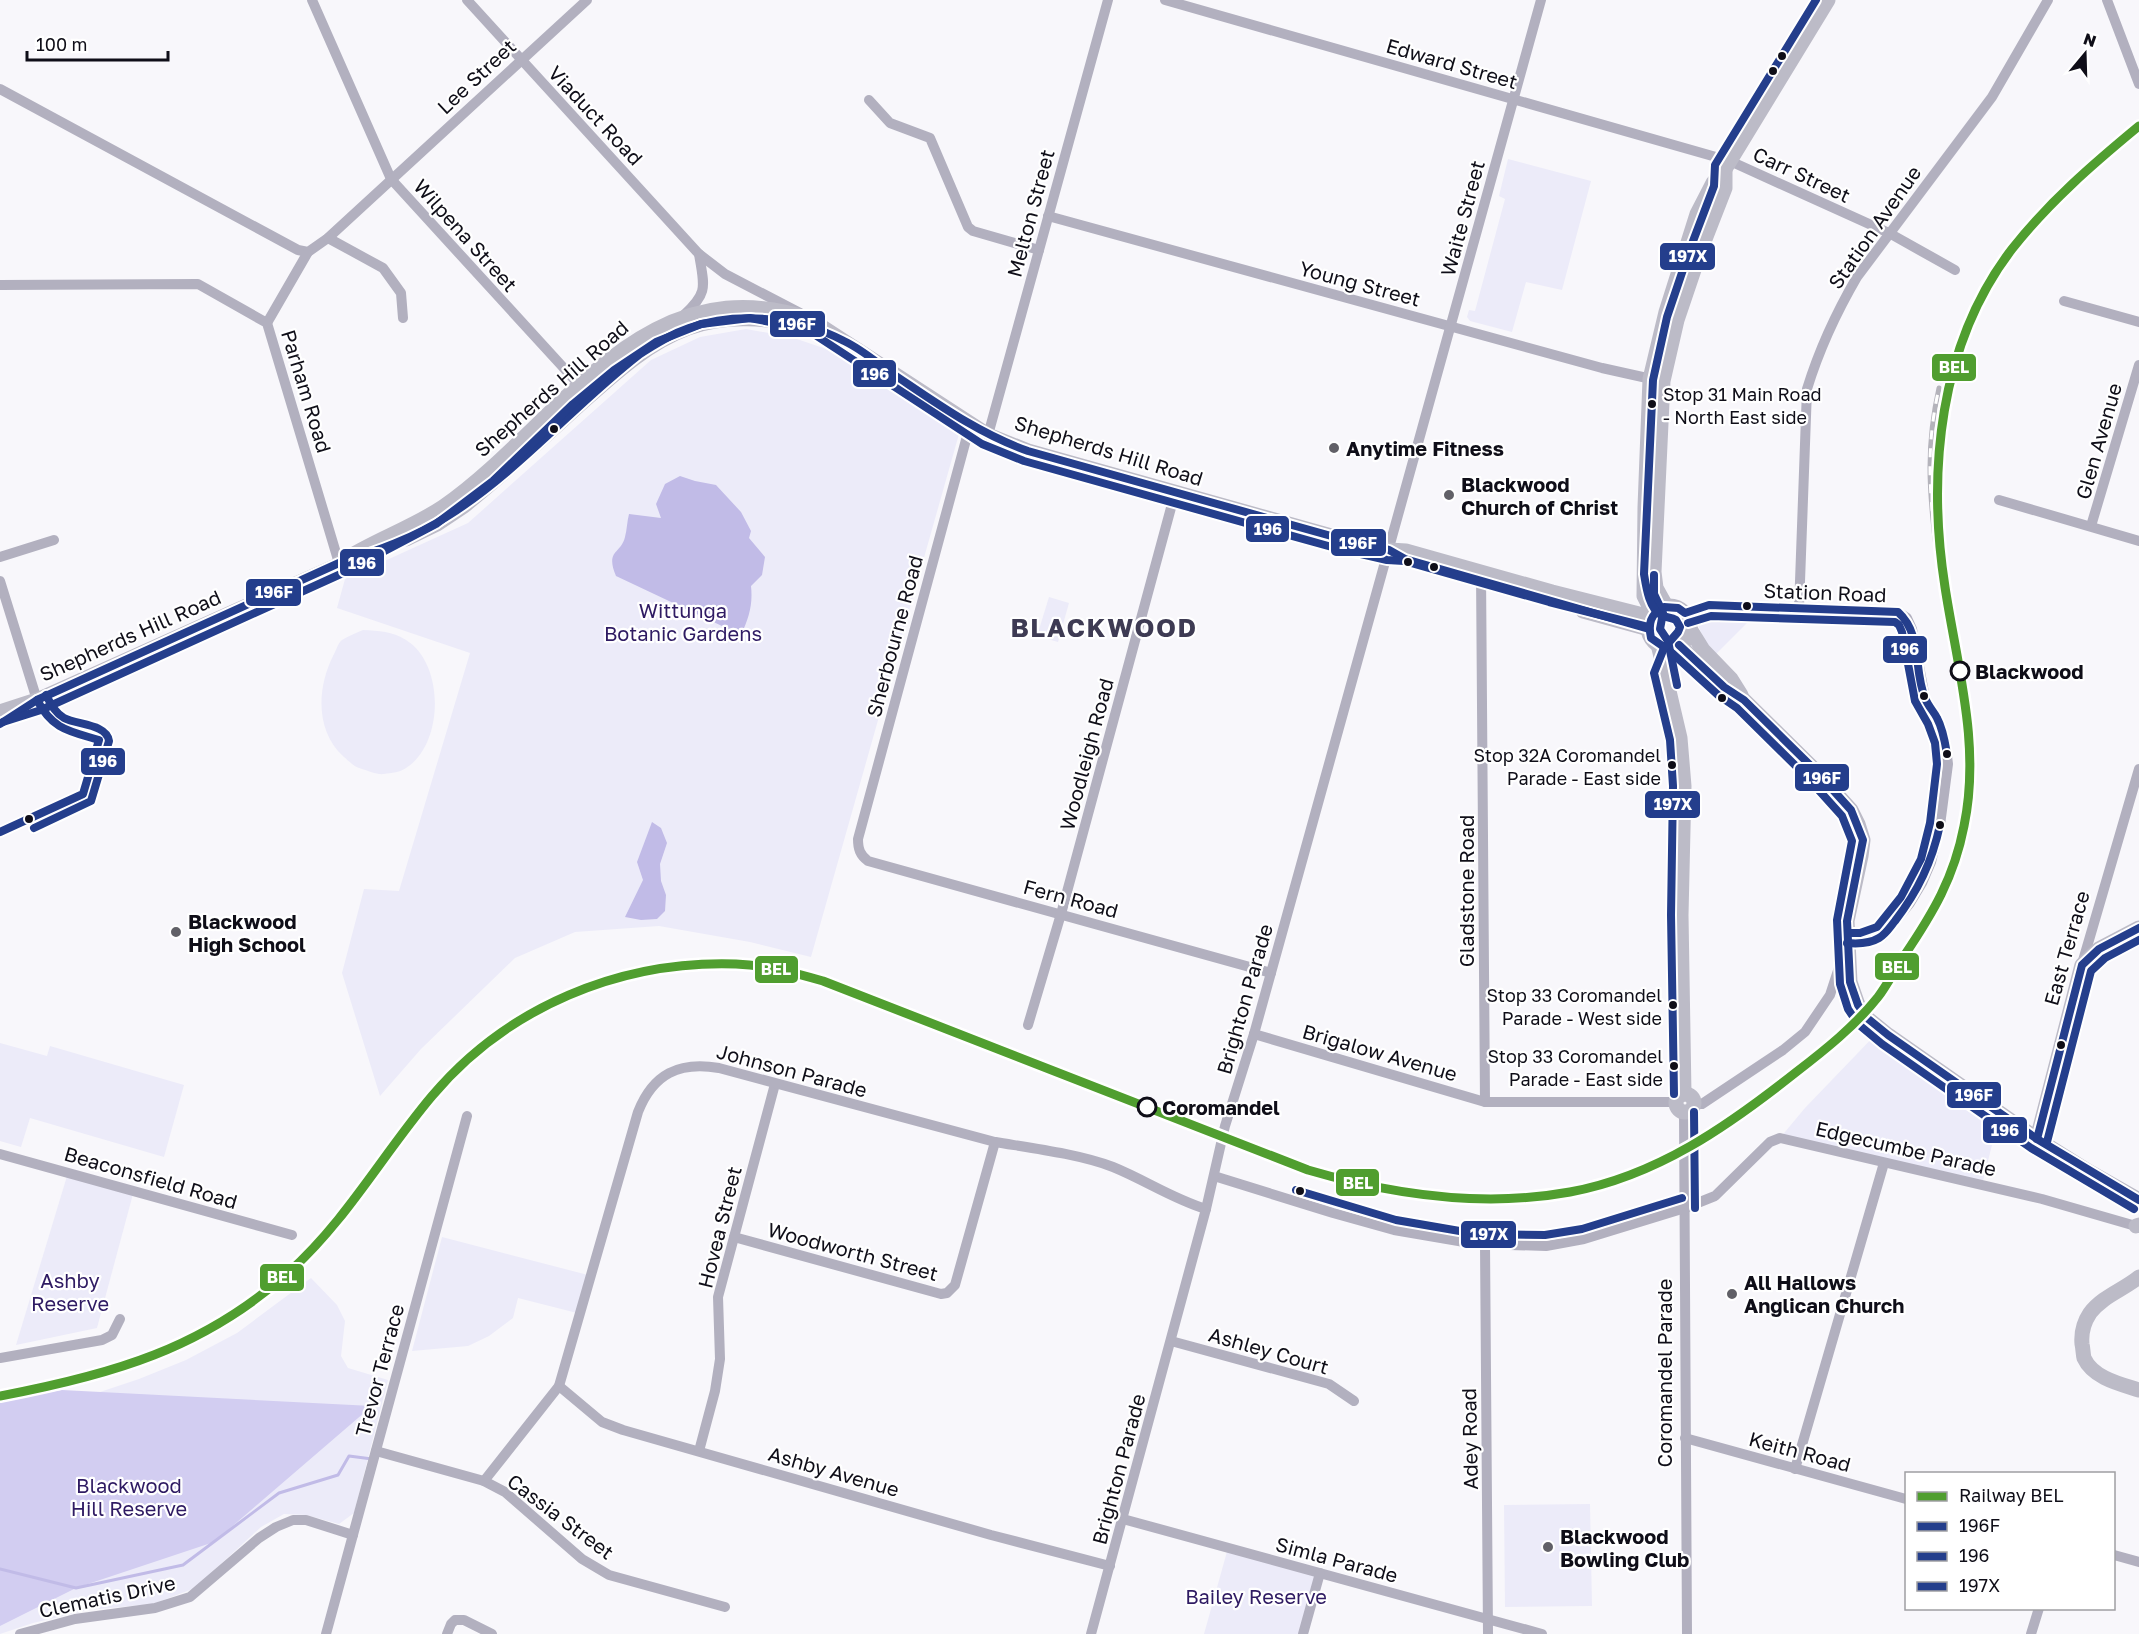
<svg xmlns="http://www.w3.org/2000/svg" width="2139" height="1634" viewBox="0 0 2139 1634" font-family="'Golos Text',sans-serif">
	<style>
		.green { fill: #ecebf9 }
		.forest { fill: #d2cdf1 }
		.water { fill: #c1bbe7 }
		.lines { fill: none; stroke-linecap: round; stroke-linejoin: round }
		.stream { stroke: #c1bbe7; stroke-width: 3 }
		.street { stroke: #b2b0bf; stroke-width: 10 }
		.secondary { stroke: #bcbbc7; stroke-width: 15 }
		.rail-casing { stroke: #b4b3bb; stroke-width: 5 }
		.rail { stroke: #fff; stroke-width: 3; stroke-dasharray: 9; stroke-linecap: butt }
		.bus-1-casing { stroke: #fff; stroke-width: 12 }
		.bus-2-casing { stroke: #fff; stroke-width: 12 }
		.bus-3-casing { stroke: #fff; stroke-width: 12 }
		.bus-1 { stroke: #243e8c; stroke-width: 8 }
		.bus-2 { stroke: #243e8c; stroke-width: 8 }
		.bus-3 { stroke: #243e8c; stroke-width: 8 }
		.rail-1-casing { stroke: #fff; stroke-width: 14 }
		.rail-1 { stroke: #509e2f; stroke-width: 9 }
		.bus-dot { fill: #0f0e18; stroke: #fff; stroke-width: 2 }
		.poi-dot { fill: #616067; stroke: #fff; stroke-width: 2 }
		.stop-dot { fill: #fff; stroke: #0f0e18; stroke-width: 3 }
		.labels { text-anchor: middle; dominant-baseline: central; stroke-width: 4.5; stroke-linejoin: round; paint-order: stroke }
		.bus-label { font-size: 18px; fill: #0f0e18; stroke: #fff; text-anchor: end }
		.street-label { font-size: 20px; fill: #0f0e18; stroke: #fff }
		.poi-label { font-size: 20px; font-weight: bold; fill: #0f0e18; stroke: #fff; text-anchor: start }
		.park-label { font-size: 20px; fill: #2f1b63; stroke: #fff }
		.stop-label { font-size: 20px; font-weight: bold; fill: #0f0e18; stroke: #fff; text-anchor: start }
		.district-label { font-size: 26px; font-weight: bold; letter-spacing: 1.5px; fill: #3e3b53; stroke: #fff }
		.line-badge { stroke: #fff; stroke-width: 2 }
		.badge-label { font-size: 16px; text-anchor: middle; font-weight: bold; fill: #fff }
	</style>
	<rect width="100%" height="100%" fill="#f8f7fb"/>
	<g class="green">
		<polygon points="1508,159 1591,181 1562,290 1526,282 1512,332 1470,321 1467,317 1469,310 1475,311 1505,199 1499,196"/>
		<polygon points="746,329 791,337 838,353 959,434 811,957 750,942 659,926 575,932 515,958 421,1049 380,1096 342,973 364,889 399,891 470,653 337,608 345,579 468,523 651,360 700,337"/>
		<polygon points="1049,597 1069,603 1058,642 1037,636"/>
		<path d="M1708,609l50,3 -44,44c-8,-14 -17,-27 -18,-43z"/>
		<path d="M363,630c16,1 29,1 43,10 39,24 38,104 0,128 -5,4 -15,5 -22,6 -7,1 -15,-3 -22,-5 -8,-2 -12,-7 -18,-12 -29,-26 -27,-69 -11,-101 3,-5 5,-13 9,-16 6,-4 14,-7 21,-10z"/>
		<polygon points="1880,1030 2000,1113 1982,1185 1780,1138 1805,1108"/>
		<polygon points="0,1043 47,1056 50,1046 184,1085 164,1157 30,1118 21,1147 0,1141"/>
		<polygon points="67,1176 133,1194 97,1328 16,1345"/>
		<polygon points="442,1237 588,1275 577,1313 518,1298 513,1318 489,1336 468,1346 412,1351"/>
		<polygon points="311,1278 337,1305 345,1321 341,1356 348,1368 388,1380 354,1513 339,1524 306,1515 284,1514 261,1527 195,1588 153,1604 88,1610 33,1623 0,1634 0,1413 76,1400 139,1379 186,1360 237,1333"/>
		<polygon points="1590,1504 1592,1606 1505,1607 1504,1505"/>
		<polygon points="1228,1548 1320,1573 1303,1634 1204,1634"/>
	</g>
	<polygon class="forest" points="62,1390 372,1406 214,1542 76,1588 0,1626 0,1400"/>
	<g class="water">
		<path d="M680,476l15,5 21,4 25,27 10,19 -2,7 16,19 -3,18 -11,11c2,18 -2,32 -10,49l-125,-59c-11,-26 5,-22 9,-39 2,-8 2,-15 4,-23l32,4 -5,-14 9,-20z"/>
		<polygon points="652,822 661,828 667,843 660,864 661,881 666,895 665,911 657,919 641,920 625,917 643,880 637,862"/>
	</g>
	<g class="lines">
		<polyline class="stream" points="0,1569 76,1588 183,1565 279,1493 338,1475 349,1456 372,1459"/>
		<g class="street">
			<polyline points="312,0 391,179 583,389"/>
			<polyline points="467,0 699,254 725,274 800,313"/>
			<polyline points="1165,0 1730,161 1889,233 1955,270"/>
			<polyline points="2107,0 2139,84"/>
			<polyline points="0,89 298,250 308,252 328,238 587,0"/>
			<polyline points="869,100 890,123 930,138 968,227 973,231 1039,250"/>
			<polyline points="1048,216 1602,368 1656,380"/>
			<polyline points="328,238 383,268 401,293 403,318"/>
			<polyline points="0,285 198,284 267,323 339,563"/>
			<polyline points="2064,301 2139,322"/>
			<path d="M684,315c25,-23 20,-29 15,-61"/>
			<polyline points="267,323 308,252"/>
			<path d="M970,425l-112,414c0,10 2,16 10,22l403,112"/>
			<polyline points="988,435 1108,0"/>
			<polyline points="1999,500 2139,541"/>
			<polyline points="2091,526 2139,365"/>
			<polyline points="0,557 54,540"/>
			<polyline points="1481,572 1485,1102"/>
			<polyline points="0,581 37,700"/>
			<path d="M1799,609l8,-220c12,-39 29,-76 50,-112l135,-180 56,-97"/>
			<polyline points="1685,613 1709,605 1898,612 1907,618 1912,629 1925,698 1938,720 1945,741 1948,764 1940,825 1931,862 1922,883 1910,903 1883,936 1862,944 1847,943 1830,995 1805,1032 1783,1050 1702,1104 1694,1104"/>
			<polyline points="2082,964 2139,769"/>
			<polyline points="1028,1025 1061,914 1175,493"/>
			<polyline points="1254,1034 1485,1102 1676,1102"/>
			<polyline points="1684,1112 1687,1634"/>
			<polyline points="0,1154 292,1235"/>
			<polyline points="1214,1176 1333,1213 1394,1230 1476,1244 1546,1246 1584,1239 1685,1208 1715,1196 1770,1142 1780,1138 2042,1199 2139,1227"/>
			<polyline points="734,1237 941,1294 947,1293 955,1285 995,1142"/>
			<polyline points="1485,1244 1488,1634"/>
			<polyline points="1171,1341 1329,1384 1354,1401"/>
			<polyline points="0,1358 102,1340 112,1335 120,1319"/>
			<polyline points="559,1386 602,1422 623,1430 991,1535 1110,1566"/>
			<polyline points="1685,1438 1906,1499"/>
			<polyline points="376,1451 484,1481 505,1492 582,1559 609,1575 725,1607"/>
			<polyline points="699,1451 715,1391 720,1359 718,1297 775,1084"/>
			<polyline points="1795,1469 1884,1163"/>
			<path d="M484,1481l75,-95 79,-274c15,-38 41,-51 81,-44l276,74c36,6 84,12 118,25 32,13 60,32 93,42"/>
			<polyline points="1123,1519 1542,1634"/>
			<polyline points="2114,1555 2139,1562"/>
			<polyline points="20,1634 75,1619 155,1608 190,1597 259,1538 276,1527 293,1520 306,1520 353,1535"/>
			<polyline points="326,1634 467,1116"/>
			<polyline points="447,1634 451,1624 455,1620 464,1620 492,1634"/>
			<polyline points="1091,1634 1206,1209 1225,1126 1254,1034 1541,0"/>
			<polyline points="1303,1634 1320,1573"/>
			<polyline points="2031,1634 2039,1608"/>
		</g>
		<g class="secondary">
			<path d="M406,539l31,-15 27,-18c39,-32 76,-65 113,-99 33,-29 68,-63 111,-79 38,-14 82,-11 120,1"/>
			<path d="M339,563c33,-22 71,-34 104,-56 118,-82 198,-244 367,-188l178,116 40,16 314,88 47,11 17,1 146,41 99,25"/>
			<polyline points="1666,606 1656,588 1654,572 1663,381 1677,320 1700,252 1725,188 1725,169"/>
			<circle cx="1669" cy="627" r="21"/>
			<polyline points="1583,611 1649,629"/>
			<polyline points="1653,614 1644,596 1645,507 1650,379 1666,312 1697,214 1713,183 1725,169 1828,0"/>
			<polyline points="1690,629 1703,650 1731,679 1741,695"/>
			<polyline points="1658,644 1680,738 1684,786 1681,915 1684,1094"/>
			<polyline points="1679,645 1724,687 1744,700 1814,769 1851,810 1858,824 1863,840 1861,856 1847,921 1850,982 1858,1005 1867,1018 1888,1035 2037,1139 2088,1171 2139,1200"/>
			<polyline points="0,712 37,700 347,561"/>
			<circle cx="1685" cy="1103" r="9"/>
			<polyline points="2037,1139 2082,965 2099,949 2139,928"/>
			<polyline points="2136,1226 2139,1225"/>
			<path d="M2139,1277c-16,13 -36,19 -49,36 -6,9 -9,20 -8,31 1,4 1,10 2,14 9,20 36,26 55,32"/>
		</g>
		<defs>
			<path id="rail" d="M1936,547c-7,-57 -10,-102 3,-159"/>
		</defs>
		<use href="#rail" class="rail-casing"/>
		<use href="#rail" class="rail"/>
		<defs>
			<g id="bus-1">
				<polyline points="1679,645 1724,687 1744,700 1814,769 1851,810 1863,840 1847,921 1850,982 1858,1005 1867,1018 1888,1035 2037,1139 2139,1200"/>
				<path d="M1664,647l-13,-9c-3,-14 -1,-24 13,-31l14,1 7,5 24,-8 189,7c25,23 15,57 27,86 3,8 9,14 12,20 6,11 8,24 10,36"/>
				<path d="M0,724l37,-24 302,-137c38,-12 75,-25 109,-47 71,-45 126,-111 192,-162 16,-10 31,-20 49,-26 48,-17 110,-11 155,13 17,8 31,20 46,31 45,30 87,61 138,79l314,88 47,11 16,9 244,70"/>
				<path d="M0,832l83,-38 16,-54c-30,-9 -46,-10 -62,-40"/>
				<path d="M1847,943c11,1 22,1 32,-5 7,-4 11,-11 16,-17 23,-30 37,-59 45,-96"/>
				<polyline points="2037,1139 2082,965 2099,949 2139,928"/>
			</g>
			<g id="bus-2">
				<polyline points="1688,623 1711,616 1895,622 1899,625 1902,632 1915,701 1928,724 1935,743 1937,764 1930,823 1921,859 1901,897 1877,927 1860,933 1848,933"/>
				<polyline points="1672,653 1718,695 1737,708 1806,776 1842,816 1852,841 1837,920 1840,984 1848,1009 1858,1024 1882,1044 2031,1148 2134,1209"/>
				<polyline points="3,722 41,710 343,573 436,524 493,481 573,404 614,370 656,342 701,324 750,318 806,329 982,444 1024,461 1339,549 1387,560 1404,561 1549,602 1648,627"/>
				<path d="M34,828l57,-27 18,-60c-2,-17 -32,-16 -45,-23 -9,-5 -13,-14 -18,-23"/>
				<polyline points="2047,1142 2091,971 2105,958 2139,940"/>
			</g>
			<g id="bus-3">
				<polyline points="1654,575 1654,594 1663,613 1660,629 1668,641 1677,685"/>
				<path d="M1674,1094l-3,-179 2,-129 -3,-46 -16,-67 10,-25 14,-16 2,-5 -4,-7c-5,-3 -10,-2 -15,-5 -12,-6 -15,-29 -17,-41l9,-194 14,-63 23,-68 24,-63 1,-21 101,-165"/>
				<polyline points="1694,1112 1695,1208"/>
				<polyline points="1296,1190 1396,1220 1477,1234 1545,1235 1582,1229 1682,1198"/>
			</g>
		</defs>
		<use href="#bus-1" class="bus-1-casing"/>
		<use href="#bus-2" class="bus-2-casing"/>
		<use href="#bus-3" class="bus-3-casing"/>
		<use href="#bus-1" class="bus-1"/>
		<use href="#bus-2" class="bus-2"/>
		<use href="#bus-3" class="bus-3"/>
		<defs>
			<path id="rail-1" d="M0,1396c111,-21 203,-47 289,-124 57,-51 94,-118 143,-176 75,-89 188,-136 304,-132 30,1 59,9 87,17l485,189c85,25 174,38 262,22 87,-16 158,-66 225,-119 30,-23 60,-47 83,-76 10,-13 17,-28 26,-41 29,-43 50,-78 60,-130 17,-81 -7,-160 -19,-239 -18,-115 -6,-243 67,-338 37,-47 81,-85 127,-123"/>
		</defs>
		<use href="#rail-1" class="rail-1-casing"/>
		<use href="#rail-1" class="rail-1"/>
	</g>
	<g class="bus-dot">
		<circle cx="1782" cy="56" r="5"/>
		<circle cx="1773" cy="71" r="5"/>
		<circle cx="1652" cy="404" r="5"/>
		<circle cx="554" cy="429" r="5"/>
		<circle cx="1408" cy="562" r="5"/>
		<circle cx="1434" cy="567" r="5"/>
		<circle cx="1747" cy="606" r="5"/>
		<circle cx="1924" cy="696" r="5"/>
		<circle cx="1722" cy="698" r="5"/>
		<circle cx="1947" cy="754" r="5"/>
		<circle cx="1672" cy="765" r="5"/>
		<circle cx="29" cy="819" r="5"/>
		<circle cx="1940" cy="825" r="5"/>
		<circle cx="1673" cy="1005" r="5"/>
		<circle cx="2061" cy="1045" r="5"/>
		<circle cx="1674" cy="1066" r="5"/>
		<circle cx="1300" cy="1191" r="5"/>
	</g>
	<g class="poi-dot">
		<circle cx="1334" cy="448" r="6"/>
		<circle cx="1449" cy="495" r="6"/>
		<circle cx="176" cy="932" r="6"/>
		<circle cx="1732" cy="1294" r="6"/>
		<circle cx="1548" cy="1547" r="6"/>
	</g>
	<g class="stop-dot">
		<circle cx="1960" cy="671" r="9"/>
		<circle cx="1147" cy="1107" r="9"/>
	</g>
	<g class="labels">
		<g class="bus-label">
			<text x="1663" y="394" text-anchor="start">Stop 31 Main Road<tspan x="1663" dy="23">- North East side</tspan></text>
			<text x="1661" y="755">Stop 32A Coromandel<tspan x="1661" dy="23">Parade - East side</tspan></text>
			<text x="1662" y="995">Stop 33 Coromandel<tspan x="1662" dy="23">Parade - West side</tspan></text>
			<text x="1663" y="1056">Stop 33 Coromandel<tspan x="1663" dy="23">Parade - East side</tspan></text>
		</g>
		<g class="street-label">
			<text transform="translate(1452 63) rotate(16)">Edward Street</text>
			<text transform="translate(476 76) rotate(-43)">Lee Street</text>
			<text transform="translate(596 115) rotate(47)">Viaduct Road</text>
			<text transform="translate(1802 174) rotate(25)">Carr Street</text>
			<text transform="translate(1030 213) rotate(-75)">Melton Street</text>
			<text transform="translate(1462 218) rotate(-75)">Waite Street</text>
			<text transform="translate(1874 227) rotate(-55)">Station Avenue</text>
			<text transform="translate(466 235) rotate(48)">Wilpena Street</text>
			<text transform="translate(1360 283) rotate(15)">Young Street</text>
			<text transform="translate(551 388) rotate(-41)">Shepherds Hill Road</text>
			<text transform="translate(307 391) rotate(73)">Parham Road</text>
			<text transform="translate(2098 441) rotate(-74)">Glen Avenue</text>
			<text transform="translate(1109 450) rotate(17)">Shepherds Hill Road</text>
			<text transform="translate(1825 592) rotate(2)">Station Road</text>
			<text transform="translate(130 635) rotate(-24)">Shepherds Hill Road</text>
			<text transform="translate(894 636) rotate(-75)">Sherbourne Road</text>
			<text transform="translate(1086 754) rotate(-75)">Woodleigh Road</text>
			<text transform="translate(1466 891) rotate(-90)">Gladstone Road</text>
			<text transform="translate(1071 898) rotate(15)">Fern Road</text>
			<text transform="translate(2066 948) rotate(-74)">East Terrace</text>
			<text transform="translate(1244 999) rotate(-74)">Brighton Parade</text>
			<text transform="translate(1380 1052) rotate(16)">Brigalow Avenue</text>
			<text transform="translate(792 1070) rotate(15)">Johnson Parade</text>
			<text transform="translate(1906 1148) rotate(13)">Edgecumbe Parade</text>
			<text transform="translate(151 1177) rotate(16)">Beaconsfield Road</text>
			<text transform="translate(719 1227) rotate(-76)">Hovea Street</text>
			<text transform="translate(853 1251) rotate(15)">Woodworth Street</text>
			<text transform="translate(1269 1350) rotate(16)">Ashley Court</text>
			<text transform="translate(379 1370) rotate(-75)">Trevor Terrace</text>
			<text transform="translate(1664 1373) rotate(-90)">Coromandel Parade</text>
			<text transform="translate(1469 1439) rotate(-91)">Adey Road</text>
			<text transform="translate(1800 1451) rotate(15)">Keith Road</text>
			<text transform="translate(1118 1469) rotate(-75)">Brighton Parade</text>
			<text transform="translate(834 1471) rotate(16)">Ashby Avenue</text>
			<text transform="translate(561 1516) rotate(37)">Cassia Street</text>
			<text transform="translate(1337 1559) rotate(15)">Simla Parade</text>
			<text transform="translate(107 1596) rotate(-12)">Clematis Drive</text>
		</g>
		<g class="poi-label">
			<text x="1346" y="448">Anytime Fitness</text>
			<text x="1461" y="484">Blackwood<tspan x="1461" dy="23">Church of Christ</tspan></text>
			<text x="188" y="921">Blackwood<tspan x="188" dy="23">High School</tspan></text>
			<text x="1744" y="1282">All Hallows<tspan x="1744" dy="23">Anglican Church</tspan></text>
			<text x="1560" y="1536">Blackwood<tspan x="1560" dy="23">Bowling Club</tspan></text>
		</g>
		<g class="park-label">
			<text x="683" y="610">Wittunga<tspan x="683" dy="23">Botanic Gardens</tspan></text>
			<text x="70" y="1280">Ashby<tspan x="70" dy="23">Reserve</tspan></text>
			<text x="129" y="1485">Blackwood<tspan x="129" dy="23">Hill Reserve</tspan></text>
			<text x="1256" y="1596">Bailey Reserve</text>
		</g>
		<g class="stop-label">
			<text x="1975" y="671">Blackwood</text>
			<text x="1162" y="1107">Coromandel</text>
		</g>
		<g class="district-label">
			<text x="1104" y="627">BLACKWOOD</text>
		</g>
	</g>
	<g class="line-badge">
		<rect x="1659" y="242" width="57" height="29" rx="6" fill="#243e8c"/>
		<rect x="769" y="310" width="57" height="28" rx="6" fill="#243e8c"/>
		<rect x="1931" y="353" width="46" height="29" rx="6" fill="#509e2f"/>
		<rect x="852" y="359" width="45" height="29" rx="6" fill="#243e8c"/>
		<rect x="1245" y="515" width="45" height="28" rx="6" fill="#243e8c"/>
		<rect x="1330" y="528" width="57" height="29" rx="6" fill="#243e8c"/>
		<rect x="339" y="548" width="46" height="29" rx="6" fill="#243e8c"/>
		<rect x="245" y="578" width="57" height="29" rx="6" fill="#243e8c"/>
		<rect x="1882" y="635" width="46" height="29" rx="6" fill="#243e8c"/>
		<rect x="80" y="747" width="46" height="29" rx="6" fill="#243e8c"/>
		<rect x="1794" y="763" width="56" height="29" rx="6" fill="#243e8c"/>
		<rect x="1644" y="790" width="57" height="29" rx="6" fill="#243e8c"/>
		<rect x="1874" y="952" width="46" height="29" rx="6" fill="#509e2f"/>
		<rect x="754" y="955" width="45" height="29" rx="6" fill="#509e2f"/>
		<rect x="1946" y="1081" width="56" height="28" rx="6" fill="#243e8c"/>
		<rect x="1982" y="1116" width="46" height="28" rx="6" fill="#243e8c"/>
		<rect x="1335" y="1168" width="45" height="29" rx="6" fill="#509e2f"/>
		<rect x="1460" y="1220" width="57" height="29" rx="6" fill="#243e8c"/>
		<rect x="259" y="1263" width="46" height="29" rx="6" fill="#509e2f"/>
	</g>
	<g class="badge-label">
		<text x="1688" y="262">197X</text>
		<text x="797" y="330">196F</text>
		<text x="1954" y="373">BEL</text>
		<text x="875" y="380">196</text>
		<text x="1268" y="535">196</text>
		<text x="1358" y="549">196F</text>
		<text x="362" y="569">196</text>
		<text x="274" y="598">196F</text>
		<text x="1905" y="655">196</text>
		<text x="103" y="767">196</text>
		<text x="1822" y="784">196F</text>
		<text x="1673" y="810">197X</text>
		<text x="1897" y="973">BEL</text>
		<text x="776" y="975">BEL</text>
		<text x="1974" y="1101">196F</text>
		<text x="2005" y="1136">196</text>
		<text x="1358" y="1189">BEL</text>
		<text x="1489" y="1240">197X</text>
		<text x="282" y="1283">BEL</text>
	</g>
	<rect x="1905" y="1472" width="210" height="138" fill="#ffffff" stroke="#9f9fa3" stroke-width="1.5"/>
	<rect x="1917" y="1492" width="30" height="9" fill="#509e2f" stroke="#9f9fa3" stroke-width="1.5"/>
	<text x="1959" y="1502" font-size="18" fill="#0f0e18">Railway BEL</text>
	<rect x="1917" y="1522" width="30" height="9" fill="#243e8c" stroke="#9f9fa3" stroke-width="1.5"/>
	<text x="1959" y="1532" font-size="18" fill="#0f0e18">196F</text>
	<rect x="1917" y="1552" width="30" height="9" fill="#243e8c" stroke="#9f9fa3" stroke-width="1.5"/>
	<text x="1959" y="1562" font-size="18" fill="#0f0e18">196</text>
	<rect x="1917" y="1582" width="30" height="9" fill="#243e8c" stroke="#9f9fa3" stroke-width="1.5"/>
	<text x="1959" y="1592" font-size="18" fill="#0f0e18">197X</text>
	<g transform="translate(2085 54) rotate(19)" stroke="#ffffff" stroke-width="4.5" paint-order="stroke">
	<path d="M0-4.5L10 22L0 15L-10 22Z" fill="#0f0e18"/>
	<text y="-9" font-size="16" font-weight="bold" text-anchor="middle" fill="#0f0e18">N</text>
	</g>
	<path d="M27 51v9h141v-9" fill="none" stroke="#0f0e18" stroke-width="3"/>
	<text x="36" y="51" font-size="18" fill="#0f0e18" stroke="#ffffff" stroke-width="4.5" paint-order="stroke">100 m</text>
</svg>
